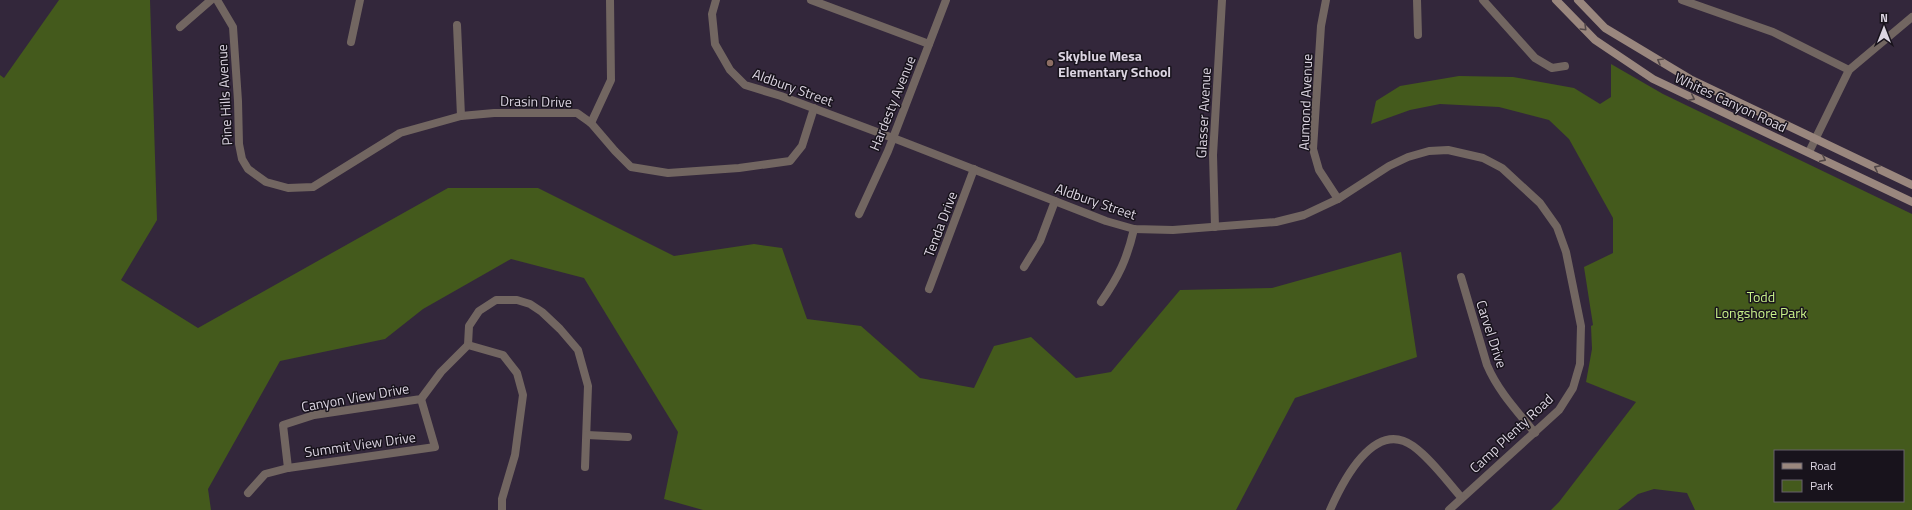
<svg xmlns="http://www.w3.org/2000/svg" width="1912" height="510" viewBox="0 0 1912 510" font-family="'Titillium Web',sans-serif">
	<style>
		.green { fill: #445a1c; fill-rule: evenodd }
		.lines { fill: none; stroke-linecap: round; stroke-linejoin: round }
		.street { stroke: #726661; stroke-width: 8 }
		.secondary { stroke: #9a877e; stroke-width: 8 }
		.oneway { stroke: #524748 }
		.education-dot { fill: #8d6e63; stroke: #18131c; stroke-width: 1.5 }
		.labels { text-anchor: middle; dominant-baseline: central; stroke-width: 3; stroke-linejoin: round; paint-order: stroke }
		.poi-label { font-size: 14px; font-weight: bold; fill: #dbd4e1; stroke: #18131c; text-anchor: start }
		.street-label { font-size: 14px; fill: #dbd4e1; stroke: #18131c }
		.park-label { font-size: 14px; fill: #c8f189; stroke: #18131c }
	</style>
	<rect width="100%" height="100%" fill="#33273b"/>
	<g class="green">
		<polygon points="59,0 150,0 157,220 121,280 198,328 448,188 538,188 674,256 754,244 782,248 807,319 861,326 920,378 974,388 994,346 1031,337 1076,378 1111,372 1180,290 1272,288 1401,252 1417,357 1295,398 1236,510 703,510 664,499 678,432 584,278 511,259 423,309 385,339 280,361 208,489 211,510 0,510 0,75 4,78"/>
		<path d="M1611,64l52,30 249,120v296h-217l-8,-17 -33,-4 -16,5 -20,16h-67l8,-8 77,-100 -50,-20 6,-33 -1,-23 2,-1 -9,-58 29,-14v-35l-44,-79 -20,-19 -50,-13 -59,-3 -30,6 -39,14 5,-23 24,-15 59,-10 54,1 61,11 26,16 11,-7zM1775,451h128v50h-128z"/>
	</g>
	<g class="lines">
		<g class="street">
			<polyline points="217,0 233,27 238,101 239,144 242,159 248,169 266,182 288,188 313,187 400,133 461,116 494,113 577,113 591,123 615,151 631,167 668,173 739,168 790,161 802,146 814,108"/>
			<polyline points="716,0 712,14 715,44 730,70 745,85 781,96 901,141 1106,221 1134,229 1173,230 1276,222 1304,215 1338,199 1389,166 1408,157 1429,151 1448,150 1483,158 1502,168 1540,203 1557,227 1566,252 1581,326 1580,364 1573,388 1559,410 1449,510"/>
			<polyline points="811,0 929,44"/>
			<polyline points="1326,0 1321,26 1313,149 1319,170 1338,199"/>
			<polyline points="1417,0 1418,35"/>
			<polyline points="1483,0 1535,58 1552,68 1565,66"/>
			<polyline points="1682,0 1773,32 1849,70"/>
			<polyline points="457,25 461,116"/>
			<polyline points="180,27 211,0"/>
			<polyline points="351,42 360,0"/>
			<polyline points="591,123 611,80 610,0"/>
			<polyline points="1809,152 1849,70 1912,17"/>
			<polyline points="859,214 888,151 946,0"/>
			<polyline points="1215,227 1213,155 1222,0"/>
			<polyline points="1024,267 1040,241 1055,201"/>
			<path d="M1461,277l26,88c11,26 30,46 48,68"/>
			<polyline points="929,289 974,169"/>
			<path d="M1101,302c18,-26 26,-43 33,-73"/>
			<polyline points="468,345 469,326 479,311 496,300 517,300 530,304 542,312 560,329 578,350 588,386 585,467"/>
			<polyline points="587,435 628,437"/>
			<polyline points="288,468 283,425 314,415 421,399 441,372 468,345 503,355 517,373 523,395 515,455 502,499 502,510"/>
			<polyline points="248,493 265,474 288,468 435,447 421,399"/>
			<path d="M1330,510c12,-27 44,-92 83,-64 18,13 33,34 48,51"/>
		</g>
		<g class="secondary">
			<polyline points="1556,0 1595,40 1653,79 1912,202"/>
			<polyline points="1578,0 1605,28 1690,79 1912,185"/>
		</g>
	</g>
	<defs><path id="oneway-chevron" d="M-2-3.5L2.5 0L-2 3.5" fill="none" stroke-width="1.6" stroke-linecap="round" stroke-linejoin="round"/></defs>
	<g class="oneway">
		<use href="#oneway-chevron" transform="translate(1584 28) rotate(45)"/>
		<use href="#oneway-chevron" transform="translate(1660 61) rotate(-150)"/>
		<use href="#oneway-chevron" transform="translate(1692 98) rotate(26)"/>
		<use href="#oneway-chevron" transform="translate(1823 159) rotate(26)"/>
		<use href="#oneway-chevron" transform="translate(1877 168) rotate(-154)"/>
	</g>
	<circle class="education-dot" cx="1050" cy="63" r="4"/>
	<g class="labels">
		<g class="poi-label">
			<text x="1058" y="55">Skyblue Mesa<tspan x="1058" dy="16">Elementary School</tspan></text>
		</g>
		<g class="street-label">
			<text transform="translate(793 87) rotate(20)">Aldbury Street</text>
			<text transform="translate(224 95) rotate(-93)">Pine Hills Avenue</text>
			<text transform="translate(536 101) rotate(1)">Drasin Drive</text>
			<text transform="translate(1305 102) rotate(-88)">Aumond Avenue</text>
			<text transform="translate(1731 102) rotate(25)">Whites Canyon Road</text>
			<text transform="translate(892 103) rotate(-68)">Hardesty Avenue</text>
			<text transform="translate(1203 113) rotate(-87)">Glasser Avenue</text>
			<text transform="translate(1096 201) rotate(19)">Aldbury Street</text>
			<text transform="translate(940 224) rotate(-69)">Tenda Drive</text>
			<text transform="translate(1492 334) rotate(72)">Carvel Drive</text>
			<text transform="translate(355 397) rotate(-10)">Canyon View Drive</text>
			<text transform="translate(1511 433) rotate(-43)">Camp Plenty Road</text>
			<text transform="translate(360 444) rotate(-8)">Summit View Drive</text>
		</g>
		<g class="park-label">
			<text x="1761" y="296">Todd<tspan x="1761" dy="16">Longshore Park</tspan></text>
		</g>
	</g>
	<rect x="1774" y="450" width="130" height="52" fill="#18131c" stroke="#66606b"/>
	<rect x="1782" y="463" width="20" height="6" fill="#9a877e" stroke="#66606b"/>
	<text x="1810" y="470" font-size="12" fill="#dbd4e1">Road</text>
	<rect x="1782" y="480" width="20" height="12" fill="#445a1c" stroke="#66606b"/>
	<text x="1810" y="490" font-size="12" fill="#dbd4e1">Park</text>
	<g transform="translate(1884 28)" stroke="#18131c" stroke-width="3" paint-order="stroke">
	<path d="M0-3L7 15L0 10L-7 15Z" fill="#dbd4e1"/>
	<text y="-6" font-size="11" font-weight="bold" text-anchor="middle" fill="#dbd4e1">N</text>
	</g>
</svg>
